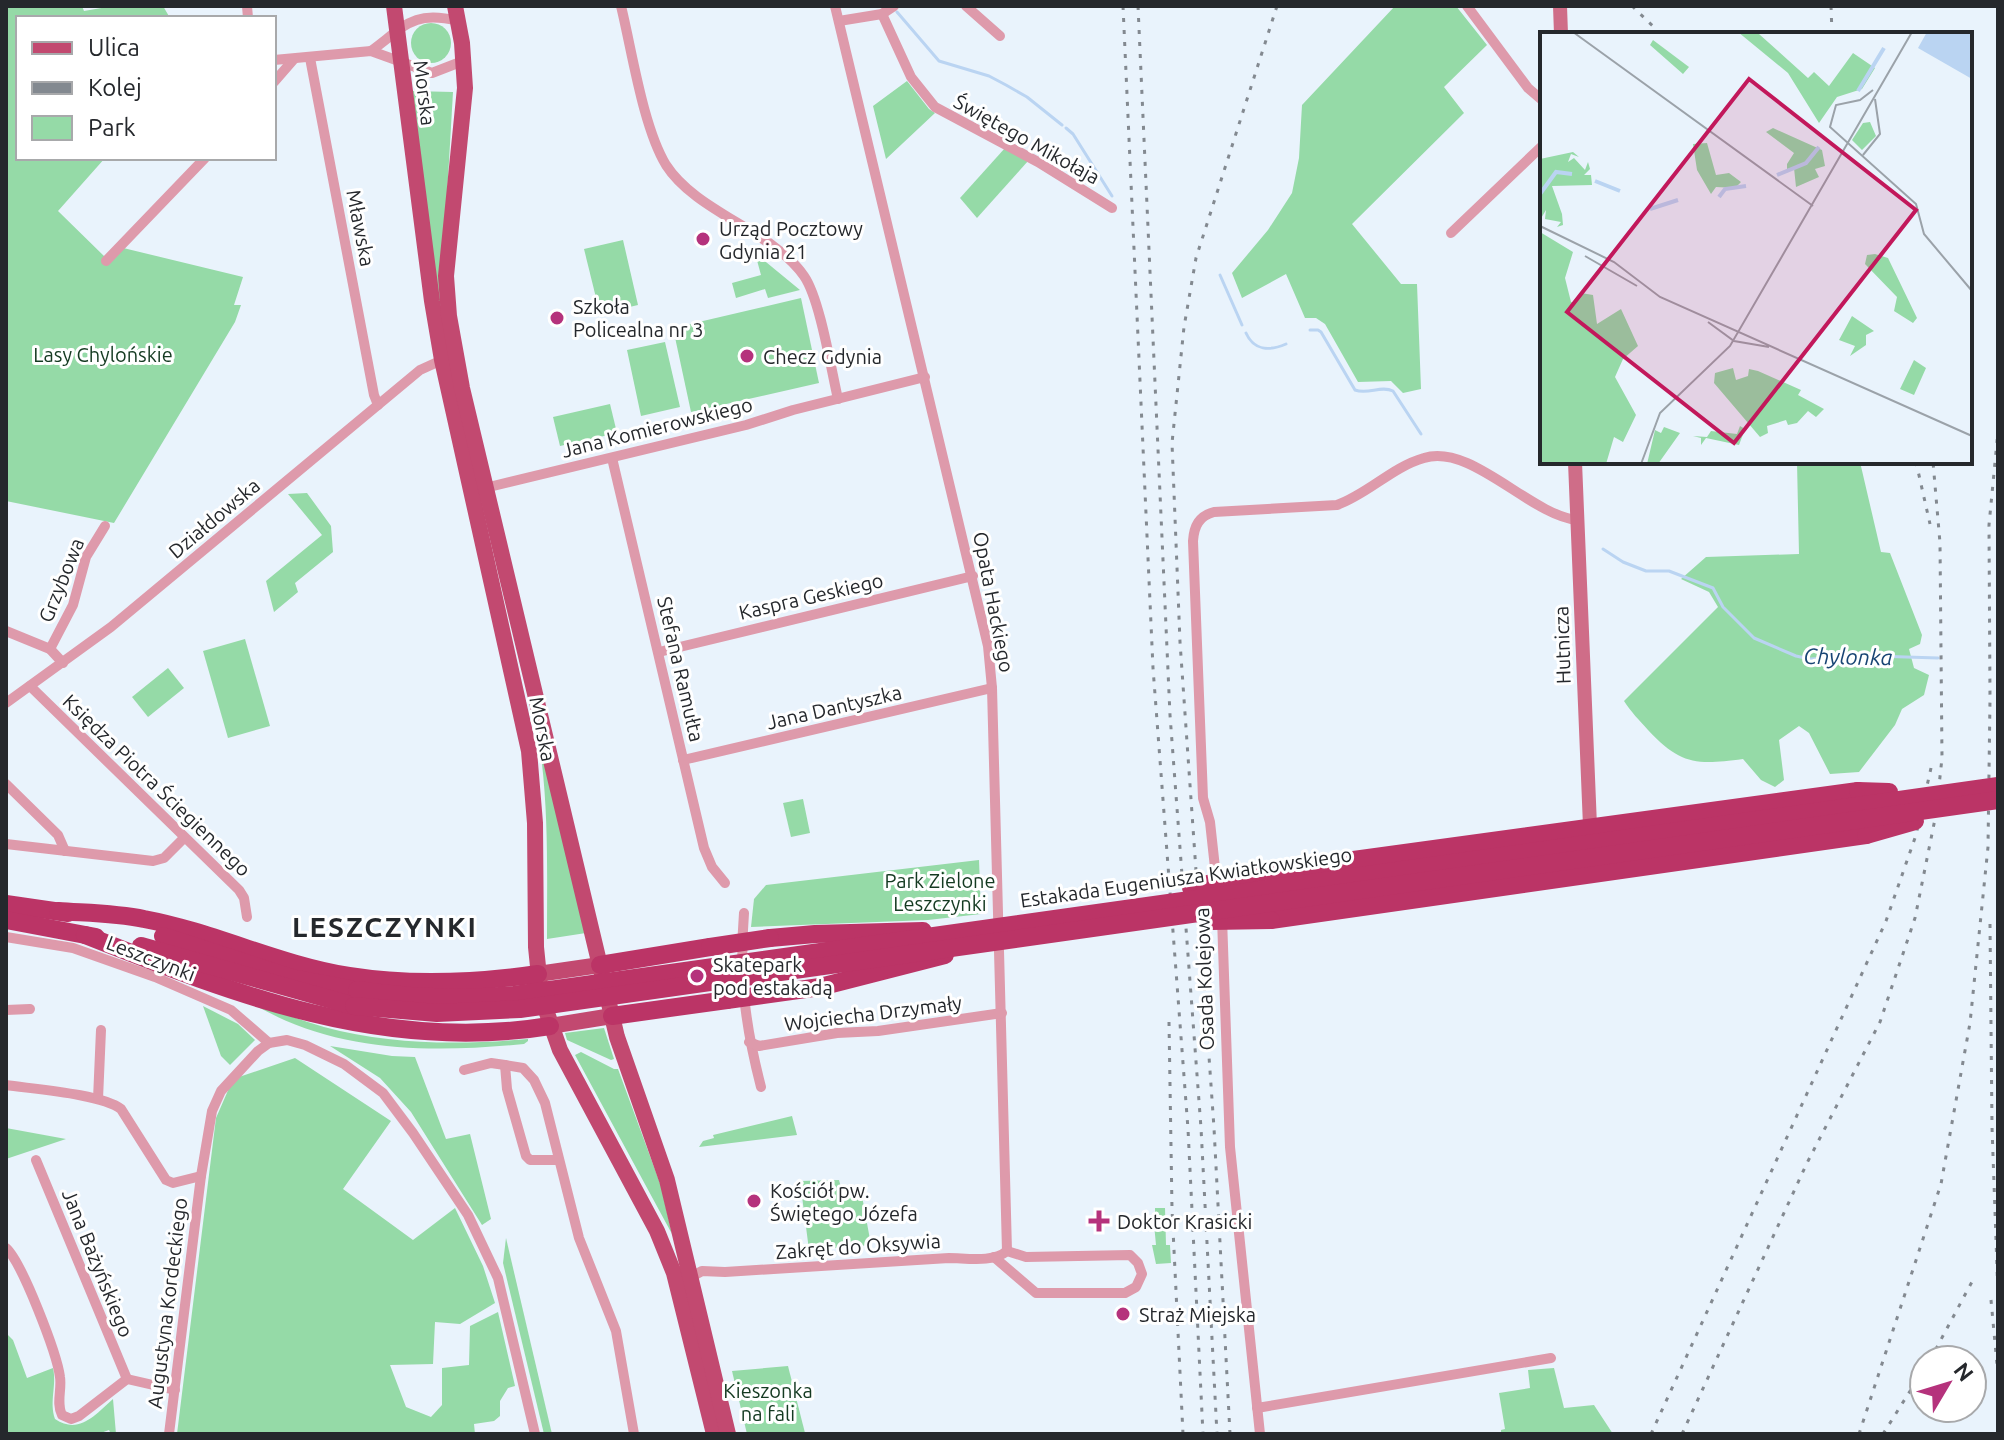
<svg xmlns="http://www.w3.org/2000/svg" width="2004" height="1440" viewBox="0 0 2004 1440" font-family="Ubuntu,sans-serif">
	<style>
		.green { fill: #95daa7 }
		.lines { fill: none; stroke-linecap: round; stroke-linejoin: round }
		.stream { stroke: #bad4f2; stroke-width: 3 }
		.minor { stroke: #de9aab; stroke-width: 10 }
		.secondary { stroke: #cf6d88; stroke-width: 14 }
		.primary { stroke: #c24970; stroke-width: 16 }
		.trunk { stroke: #bb3466; stroke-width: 18 }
		.rail { stroke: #838990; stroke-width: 3; stroke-dasharray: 4 8; stroke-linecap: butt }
		.trunk-bridge { stroke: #bb3466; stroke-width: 18 }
		.poi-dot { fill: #b5327c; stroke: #fff; stroke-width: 3 }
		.labels { text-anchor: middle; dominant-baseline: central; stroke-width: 6; stroke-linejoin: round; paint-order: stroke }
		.street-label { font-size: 20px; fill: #25282c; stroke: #fff }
		.poi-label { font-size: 20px; fill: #25282c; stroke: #fff; text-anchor: start }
		.park-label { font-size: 20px; fill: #143a21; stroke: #fff }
		.water-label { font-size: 22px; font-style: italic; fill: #184574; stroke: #fff }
		.district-label { font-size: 28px; font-weight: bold; letter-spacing: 2px; fill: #25282c; stroke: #fff }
		.inset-river { fill: none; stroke: #bad4f2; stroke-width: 4 }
		.inset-road { fill: none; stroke: #9ba2a9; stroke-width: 2 }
		.view { fill: #c2185b; fill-opacity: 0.15; stroke: #c2185b; stroke-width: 4 }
		.inset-edge { fill: none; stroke: #25282c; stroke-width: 4 }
	</style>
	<rect width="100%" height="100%" fill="#e9f3fc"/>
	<g class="green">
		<polygon points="6,6 82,6 84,11 113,6 163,6 170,18 18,18 18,158 105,158 58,211 105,257 115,246 243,277 234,305 241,305 235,322 114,523 6,501"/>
		<polygon points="1395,6 1456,6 1487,45 1444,87 1464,113 1352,224 1401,284 1417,284 1421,389 1403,393 1391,381 1358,382 1325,324 1316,318 1305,318 1286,274 1242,298 1232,273 1268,230 1292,193 1299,158 1302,105"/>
		<circle cx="431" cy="43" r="20"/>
		<polygon points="907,81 929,109 935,113 886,159 873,106"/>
		<polygon points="412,91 453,92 440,316"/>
		<polygon points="1005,148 1028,161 977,218 960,198"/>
		<polygon points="623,240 638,305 600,314 584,249"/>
		<polygon points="755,253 800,290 768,298 765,289 736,298 732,283 761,275"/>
		<polygon points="801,298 819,383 691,412 673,328"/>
		<polygon points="665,342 680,407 641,416 627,350"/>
		<polygon points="610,404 617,433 560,446 553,417"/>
		<path d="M1797,462h63l21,90 9,1 32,82 -2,9 -11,5 5,19 15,7 -5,20 -22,14 -7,16 -36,47 -29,2 -21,-41 -10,-7 -20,14 5,40 -9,7 -14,-7 -18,-21c-47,6 -62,6 -95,-29 -9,-10 -17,-18 -24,-29l94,-94 -9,-15 -28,-13 25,-22 93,-3z"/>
		<polygon points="307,493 331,526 333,552 295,583 298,592 274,612 266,581 322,535 288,494"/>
		<polygon points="245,639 270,726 228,738 203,651"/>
		<polygon points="168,668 184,688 148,717 132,697"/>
		<path d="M539,741l47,192 -39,6c0,-67 2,-132 -8,-198z"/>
		<polygon points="803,799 810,833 791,837 783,803"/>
		<polygon points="979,860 981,914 928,920 751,927 754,899 766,885"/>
		<path d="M253,1004c24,7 47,16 71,23 67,18 136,18 204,12v2l-4,3c-94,9 -188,9 -271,-40z"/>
		<polygon points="203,1006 238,1024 255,1040 230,1065 221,1056"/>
		<polygon points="604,1028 614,1059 611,1060 567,1040 565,1033"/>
		<polygon points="330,1046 392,1056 415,1057 446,1139 470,1134 491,1219 482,1225 411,1112 380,1078"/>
		<polygon points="581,1052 614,1069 618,1069 661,1186 672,1234 575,1055"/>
		<polygon points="295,1058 391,1121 343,1189 413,1240 455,1208 483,1266 495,1303 460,1324 435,1322 433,1364 390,1365 406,1407 431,1417 442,1405 442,1368 469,1365 470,1326 498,1312 515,1386 508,1388 500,1401 500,1416 494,1421 474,1424 475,1434 177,1434 216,1118 233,1079"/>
		<polygon points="792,1116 797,1135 699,1147 703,1141 714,1138 713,1135"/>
		<polygon points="6,1128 66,1139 6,1159"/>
		<polygon points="839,1180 843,1195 862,1196 871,1245 809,1250 800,1181"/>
		<polygon points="1155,1208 1165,1208 1166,1245 1170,1245 1171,1263 1156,1264 1152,1245 1156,1245 1154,1224 1141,1226 1155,1213"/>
		<polygon points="506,1238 552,1434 544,1434 503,1263"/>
		<path d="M6,1333l7,7 14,38 26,-10c4,18 -4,33 2,51 24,16 40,-4 58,-20l3,35h-5l-2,-4 -11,4h-92z"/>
		<polygon points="788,1366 805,1433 747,1434 732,1371"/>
		<polygon points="1554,1368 1564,1408 1594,1405 1613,1434 1501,1434 1501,1430 1505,1429 1499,1393 1530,1388 1528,1370"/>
	</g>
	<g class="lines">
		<g class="stream">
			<polyline points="897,12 939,61 989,76 1006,85 1027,97 1062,125"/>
			<polyline points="1066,128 1073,134 1112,196"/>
			<polyline points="1220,275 1242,325"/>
			<path d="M1310,330h8l3,2 34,58c13,5 26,-5 38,1l28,43"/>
			<path d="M1246,333c8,18 24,18 40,11"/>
			<polyline points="1603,549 1623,562 1646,571 1669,571 1713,588 1723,607 1754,638 1796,656 1810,659 1874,656 1938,658"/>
		</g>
		<g class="minor">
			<polyline points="247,6 248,18"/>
			<path d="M621,6c11,45 22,121 45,159 30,47 107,66 138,111 16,23 27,93 34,123"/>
			<polyline points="835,6 988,646 992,688 1007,1251"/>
			<polyline points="966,6 1000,36"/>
			<polyline points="1467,6 1528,88 1542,100"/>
			<polyline points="882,14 911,77 935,107 1038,162 1112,208"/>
			<polyline points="839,21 882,14 894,6"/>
			<path d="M371,51c34,-25 42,-41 87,-30"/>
			<polyline points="310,58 374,395 378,405"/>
			<polyline points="274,60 371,51 432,73 463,61"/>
			<polyline points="274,82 294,59"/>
			<polyline points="1451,233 1542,146"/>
			<polyline points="106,261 205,158"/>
			<polyline points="612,458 704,848 712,867 725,883"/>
			<polyline points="485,488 746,425 793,410 925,377"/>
			<polyline points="6,631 50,649 63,663"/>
			<polyline points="50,649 73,605 86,557 105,526"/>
			<polyline points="659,652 973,576"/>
			<polyline points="30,686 239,890 244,898 247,917"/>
			<polyline points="6,703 111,627 420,370 442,360"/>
			<polyline points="683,760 992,688"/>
			<polyline points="6,784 58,835 65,851"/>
			<polyline points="6,844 153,861 164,858 184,838"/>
			<path d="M1217,886l-7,-64 -7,-24 -10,-257c1,-15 6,-25 21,-29l123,-7c31,-11 55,-38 87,-47 47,-15 106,57 153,62"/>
			<path d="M744,913c-5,64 1,112 17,174"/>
			<polyline points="1222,918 1230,1147 1260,1434"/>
			<polyline points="6,937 73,948 155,977 231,1010 269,1043"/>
			<polyline points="6,1010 30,1009"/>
			<polyline points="749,1042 759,1046 837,1033 878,1031 1002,1013"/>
			<polyline points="464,1070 491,1063 505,1065"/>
			<path d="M6,1085c27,4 96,9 115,24l45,71 7,3 28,-7"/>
			<polyline points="98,1099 101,1030"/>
			<polyline points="36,1160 127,1379"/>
			<polyline points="559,1160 530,1160 526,1156 507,1089 505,1065 523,1068 534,1080 545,1103 579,1238 616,1331 634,1434"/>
			<path d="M6,1248c16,14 51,106 54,129 2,13 -4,26 2,38l9,4 8,-3 48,-37"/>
			<polyline points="994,1257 1036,1293 1125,1293 1136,1287 1142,1274 1138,1263 1130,1255 1026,1257 1007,1251"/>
			<path d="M691,1277l11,-6 23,1 224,-14c17,0 44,5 58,-7"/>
			<polyline points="127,1379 175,1390"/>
			<polyline points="1257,1408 1551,1358"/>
			<polyline points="169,1434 201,1176 212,1111 221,1091 258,1051 269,1043 287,1040 305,1045 344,1064 383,1093 413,1133 468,1215 498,1278 535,1434"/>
		</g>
		<g class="secondary">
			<polyline points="1560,6 1561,34"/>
			<polyline points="1575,462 1590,826 1595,835"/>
		</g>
		<g class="primary">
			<polyline points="394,6 432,301 442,360 529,751 535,823 536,947 541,996 560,1050 657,1231 674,1273 714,1434"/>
			<polyline points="455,6 462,43 465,88 446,276 449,316 462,388 617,1037 667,1180 728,1434"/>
			<polyline points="538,974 600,965"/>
			<polyline points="550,1026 612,1016"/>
		</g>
		<g class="trunk">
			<polyline points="1250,874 1858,791"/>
			<polyline points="6,904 68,913"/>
			<path d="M58,911c28,2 58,2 86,8 70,13 135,46 205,57 63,10 126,7 189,-2"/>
			<polyline points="6,920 96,937"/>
			<polyline points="1271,920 1866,835"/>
			<path d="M85,935c152,60 298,118 465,91"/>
			<polyline points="163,936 292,978 350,989"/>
			<polyline points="770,938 815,934 923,931"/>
			<polyline points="141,946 354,1006"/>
			<polyline points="600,965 710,947"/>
			<polyline points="820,987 945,955"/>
			<polyline points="612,1016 727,1000"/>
		</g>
		<g class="rail">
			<polyline points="1123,6 1153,668 1188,1129 1203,1434"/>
			<polyline points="1138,6 1170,715 1201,1128 1217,1434"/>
			<polyline points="1632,6 1661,34"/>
			<polyline points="1831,6 1832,34"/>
			<polyline points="1916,462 1930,524"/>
			<polyline points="1990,924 1992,1127 1998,1296"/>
			<polyline points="1169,1022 1172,1209 1183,1434"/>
			<polyline points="1991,1300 1998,1375"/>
			<polyline points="1930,1360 1974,1278"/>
			<polyline points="1230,1434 1214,1128 1180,642 1172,443 1184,327 1196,258 1277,6"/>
			<polyline points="1651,1434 1886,921 1916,835 1931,768"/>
			<polyline points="1682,1434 1807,1163 1880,1022 1915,918 1936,814 1942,758 1940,543 1933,462"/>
			<polyline points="1859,1434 1941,1184 1970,1023 1988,847 1990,699 1989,525 1998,431"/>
			<polyline points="1883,1434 1924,1369"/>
		</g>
		<g class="trunk-bridge">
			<polyline points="1858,791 1889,792"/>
			<polyline points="1866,835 1915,821"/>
			<polyline points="1191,888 1250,874"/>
			<polyline points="1211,921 1271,920"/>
			<polyline points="710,947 770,938"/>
			<path d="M357,990c53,8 104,10 157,5l1484,-209"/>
			<polyline points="727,1000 820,987"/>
			<polyline points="354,1006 437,1013 520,1009 1998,800"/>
		</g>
	</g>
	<g class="poi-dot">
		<circle cx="703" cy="239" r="8"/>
		<circle cx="557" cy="318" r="8"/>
		<circle cx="747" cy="356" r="8"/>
		<circle cx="697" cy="976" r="8"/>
		<circle cx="754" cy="1201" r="8"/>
		<path d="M1095 1209h8v8h8v8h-8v8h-8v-8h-8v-8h8z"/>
		<circle cx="1123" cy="1314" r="8"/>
	</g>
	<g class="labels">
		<g class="street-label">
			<text transform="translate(425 93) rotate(83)">Morska</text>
			<text transform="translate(1027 139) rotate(29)">Świętego Mikołaja</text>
			<text transform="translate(361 228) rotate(79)">Mławska</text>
			<text transform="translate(657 427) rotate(-14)">Jana Komierowskiego</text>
			<text transform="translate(214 518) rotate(-40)">Działdowska</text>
			<text transform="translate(61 580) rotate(-68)">Grzybowa</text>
			<text transform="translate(811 596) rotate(-13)">Kaspra Geskiego</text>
			<text transform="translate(994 602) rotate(79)">Opata Hackiego</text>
			<text transform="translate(1562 645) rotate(-92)">Hutnicza</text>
			<text transform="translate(681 669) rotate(77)">Stefana Ramułta</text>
			<text transform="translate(834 707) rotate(-13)">Jana Dantyszka</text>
			<text transform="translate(543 729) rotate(79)">Morska</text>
			<text transform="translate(157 785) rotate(44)">Księdza Piotra Ściegiennego</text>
			<text transform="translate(1186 877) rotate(-8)">Estakada Eugeniusza Kwiatkowskiego</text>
			<text transform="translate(151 958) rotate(21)">Leszczynki</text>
			<text transform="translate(1204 979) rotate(-92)">Osada Kolejowa</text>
			<text transform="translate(873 1013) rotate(-7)">Wojciecha Drzymały</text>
			<text transform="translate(858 1246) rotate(-4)">Zakręt do Oksywia</text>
			<text transform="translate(98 1263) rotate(68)">Jana Bażyńskiego</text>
			<text transform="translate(167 1303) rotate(-83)">Augustyna Kordeckiego</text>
		</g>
		<g class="poi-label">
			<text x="719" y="228">Urząd Pocztowy<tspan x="719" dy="23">Gdynia 21</tspan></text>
			<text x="573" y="306">Szkoła<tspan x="573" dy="23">Policealna nr 3</tspan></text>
			<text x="763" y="356">Checz Gdynia</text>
			<text x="713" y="964">Skatepark<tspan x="713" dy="23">pod estakadą</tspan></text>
			<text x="770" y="1190">Kościół pw.<tspan x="770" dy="23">Świętego Józefa</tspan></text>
			<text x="1117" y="1221">Doktor Krasicki</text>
			<text x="1139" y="1314">Straż Miejska</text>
		</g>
		<g class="park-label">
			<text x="103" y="354">Lasy Chylońskie</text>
			<text x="940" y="880">Park Zielone<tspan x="940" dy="23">Leszczynki</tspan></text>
			<text x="768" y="1390">Kieszonka<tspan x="768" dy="23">na fali</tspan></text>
		</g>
		<g class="water-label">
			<text transform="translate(1848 656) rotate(1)">Chylonka</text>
		</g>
		<g class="district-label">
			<text x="385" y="926">LESZCZYNKI</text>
		</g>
	</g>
	<g transform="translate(1540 32)">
		<rect width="432" height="432" fill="#e9f3fc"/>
		<path d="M198,0l21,2 49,44 6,-6 15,14 24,-33 22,15 -13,21 -25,8 -18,26 -31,-50zM113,8l36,27 -6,7 -33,-29zM330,90l6,14 -14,14 -10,-10 11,-17zM233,96l49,22 3,16 -10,3 4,8 -23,10 -2,-19 -7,1v-5l7,-11 -28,-21zM167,111l9,32 13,-2 12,9 -6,6 -19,-1 -5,7 -14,-24 -4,-26zM33,120l6,5 -8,-3 -3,8 6,-4 11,12 3,-8 2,7 -6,6h7l1,10 -40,1 10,28 1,11 -6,2 4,-5 -16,-3 1,-9 -6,10v-61zM0,200l33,20 -8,26 6,24 5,1 5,-10 12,2 4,29 24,-15 17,37 -15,13 -8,18 21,38 -13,27 -9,-5 -8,27h-66zM335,222l13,4 29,60 -4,5 -19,-12 3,-14 -32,-33 2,-9zM312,284l22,15 -8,4v10l-16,11 5,-10 -16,-6zM374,328l12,8 -12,27 -14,-6zM193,336l3,12 12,-4 1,-7 9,2 43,19 -3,5 26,14 -8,8 -8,-6 -11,12 -9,2 -2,-5 -19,6 1,7 -8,4 -46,-54 1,-10zM200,394l5,3 -6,16 -33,-7 -5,7v-7l-8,-2 14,1 4,-6 26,3zM124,395l16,6 -22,31h-11l8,-34 6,3z" fill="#95daa7"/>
		<path d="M387,0h45v47l-54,-31z" fill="#bad4f2"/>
		<path class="inset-river" d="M318,59l26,-43M237,143l29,-12 13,-16M55,149l25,10M0,162l16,-22 16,2M179,165l6,-8 21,-3M110,177l28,-9"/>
		<path class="inset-road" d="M33,0l240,174M333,58l-13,10 -24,5 -6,22 86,77 8,30 48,57M323,123l17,-21 -5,-35M0,194l74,36 46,35 312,139M45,224l52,30M168,290l26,19 35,6M101,432l19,-51 70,-67 182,-314"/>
		<path class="view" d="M209,47l167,131 -182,233 -167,-131z"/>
		<rect width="432" height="432" class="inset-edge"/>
	</g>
	<rect width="2004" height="1440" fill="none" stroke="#25282c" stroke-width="16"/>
	<rect x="16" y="16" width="260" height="144" fill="#ffffff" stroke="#a8a9ab" stroke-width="2"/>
	<rect x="32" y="42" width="40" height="12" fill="#c24970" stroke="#a8a9ab" stroke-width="2"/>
	<text x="88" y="56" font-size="24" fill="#25282c">Ulica</text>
	<rect x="32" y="82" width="40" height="12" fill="#838990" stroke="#a8a9ab" stroke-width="2"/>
	<text x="88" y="96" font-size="24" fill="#25282c">Kolej</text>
	<rect x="32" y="116" width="40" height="24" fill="#95daa7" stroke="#a8a9ab" stroke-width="2"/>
	<text x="88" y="136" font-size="24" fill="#25282c">Park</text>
	<g transform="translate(1948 1384) rotate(52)"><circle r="38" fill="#ffffff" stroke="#a8a9ab" stroke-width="2"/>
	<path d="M0-6L14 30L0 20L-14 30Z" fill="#b5327c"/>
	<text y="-12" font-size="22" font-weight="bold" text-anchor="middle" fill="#25282c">N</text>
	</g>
</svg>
